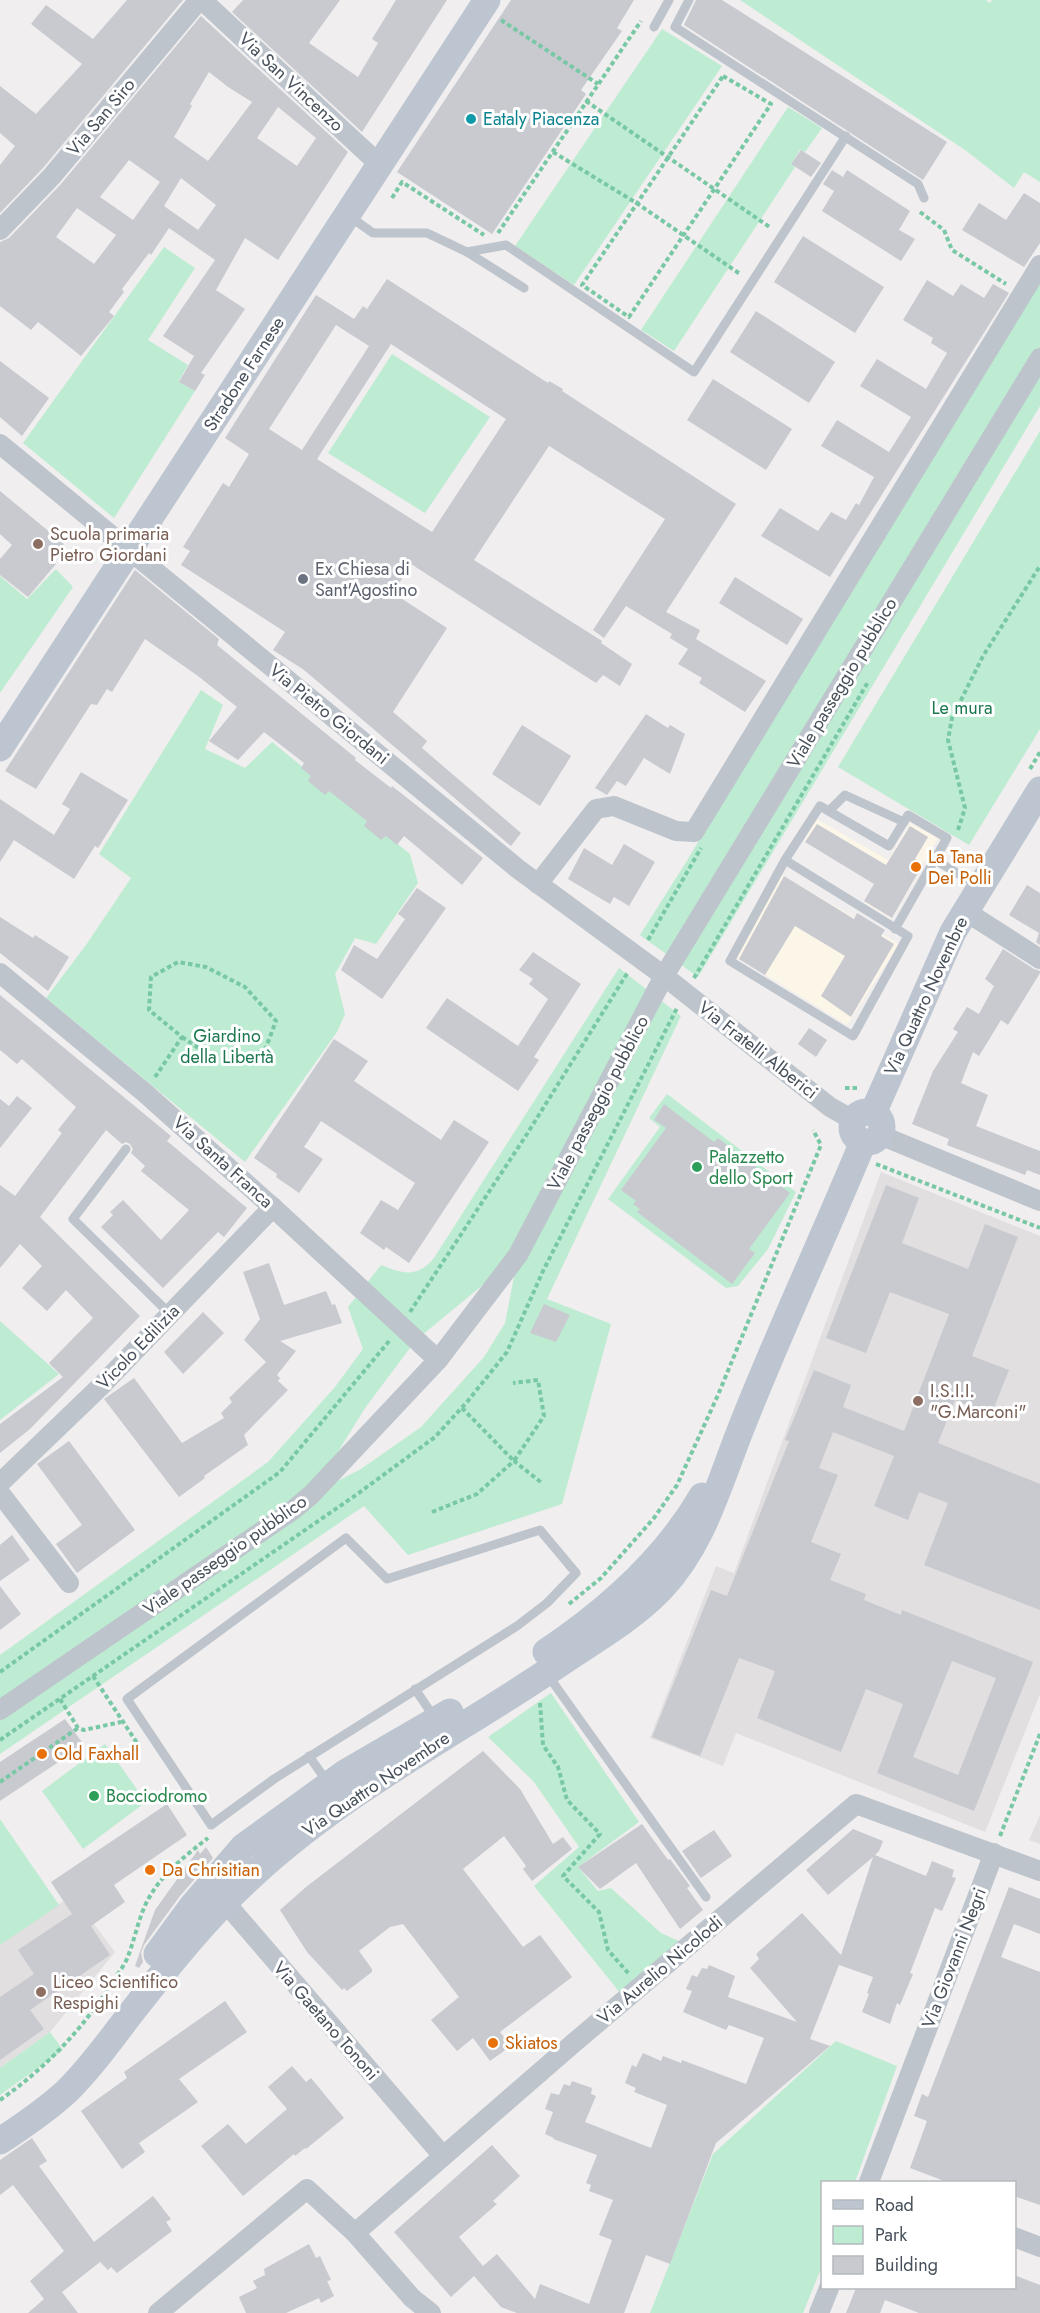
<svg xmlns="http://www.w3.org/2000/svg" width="1040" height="2313" viewBox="0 0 1040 2313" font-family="Jost,sans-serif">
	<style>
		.commercial { fill: #fbf6e8 }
		.education { fill: #e1dfdf }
		.green { fill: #beecd3; fill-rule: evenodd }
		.building { fill: #c8cad0; fill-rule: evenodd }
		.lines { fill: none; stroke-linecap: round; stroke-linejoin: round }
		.path { stroke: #79c8a5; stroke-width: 4; stroke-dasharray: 4.5 3; stroke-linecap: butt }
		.lane { stroke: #bdc4cc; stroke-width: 9 }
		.street { stroke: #bdc4cc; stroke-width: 20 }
		.secondary { stroke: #bdc5d1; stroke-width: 27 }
		.culture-dot { fill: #0f9aa8; stroke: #fff; stroke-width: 2 }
		.education-dot { fill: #8d6e63; stroke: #fff; stroke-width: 2 }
		.worship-dot { fill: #6b7280; stroke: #fff; stroke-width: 2 }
		.food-dot { fill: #e8710a; stroke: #fff; stroke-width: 2 }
		.leisure-dot { fill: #2e9e5b; stroke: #fff; stroke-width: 2 }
		.labels { text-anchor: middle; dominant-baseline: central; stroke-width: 6; stroke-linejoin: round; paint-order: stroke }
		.street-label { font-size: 18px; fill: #47505a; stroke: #fff }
		.culture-label { font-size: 18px; fill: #0d838f; stroke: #fff; text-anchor: start }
		.education-label { font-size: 18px; fill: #785e54; stroke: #fff; text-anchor: start }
		.worship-label { font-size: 18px; fill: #5b616d; stroke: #fff; text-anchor: start }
		.park-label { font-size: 18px; fill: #1c774f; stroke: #fff }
		.food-label { font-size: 18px; fill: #c56008; stroke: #fff; text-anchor: start }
		.leisure-label { font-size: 18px; fill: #27864d; stroke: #fff; text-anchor: start }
	</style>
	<rect width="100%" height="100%" fill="#f0eeee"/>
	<g class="commercial">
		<polygon points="817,819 888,860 910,823 938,838 892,919 865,903 876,883 804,841"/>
		<polygon points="782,875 899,944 847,1025 735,956"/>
	</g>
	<g class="education">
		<polygon points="881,1172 1040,1236 1040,1694 985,1832 736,1733 723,1766 650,1738 716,1566 734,1573"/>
		<polygon points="1040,1815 1040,1844 1029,1840"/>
		<polygon points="72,1895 115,1952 50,2032 0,2068 0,1945"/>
	</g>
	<g class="green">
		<polygon points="740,0 986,0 990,3 992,0 1040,0 1040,182 1024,172 1014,188 965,150"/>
		<polygon points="662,29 722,66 574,285 515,246"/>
		<polygon points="788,107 822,128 805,152 800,150 791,164 795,167 674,351 641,330"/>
		<polygon points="164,247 195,268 148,340 188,365 179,381 195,391 114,518 23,443"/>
		<polygon points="1040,269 1040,406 698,977 640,935 688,859"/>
		<polygon points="392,354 490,417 425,513 328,453"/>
		<polygon points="1040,431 1040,729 969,845 838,767"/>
		<polygon points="56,569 73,587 0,693 0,576 27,599"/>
		<polygon points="201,690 223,705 205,749 245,768 272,742 410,854 418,883 376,944 355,938 335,974 345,1014 337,1032 245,1162 46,998 86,945 131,878 99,854"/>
		<path d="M619,968l62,48 -134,283 64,25 -49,180 -154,51 -44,-49 -364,248v-99l268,-193 67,-75 28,-38 -15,-42 33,-42c23,9 36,13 53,-7zM518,1256l-13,67 -21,34 -63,70 -60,42 -49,25 53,-86 51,-68z"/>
		<polygon points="667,1094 796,1192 768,1249 738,1286 726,1288 608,1199 660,1127 649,1118"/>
		<polygon points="0,1321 59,1374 0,1420"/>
		<polygon points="551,1693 639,1822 578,1867 598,1891 611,1888 661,1933 681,1942 621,1994 534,1886 579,1847 534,1782 488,1737"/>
		<polygon points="105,1744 146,1802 83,1849 42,1791"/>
		<polygon points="0,1819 59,1905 0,1945"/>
		<polygon points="50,2032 63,2050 0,2095 0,2068"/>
		<polygon points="836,2041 897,2066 855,2182 822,2182 822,2266 803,2313 650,2313 713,2154"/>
	</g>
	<g class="building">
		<polygon points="127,0 183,0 43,168 0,213 0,165 15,146 0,133 0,86 36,114 82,64 31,24 46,5 93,39"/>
		<polygon points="243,0 340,0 309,43 358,77 378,43 372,39 396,0 447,0 362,132 232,12"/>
		<polygon points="511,0 634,0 617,28 622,31 581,90 586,94 492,234 397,172"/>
		<polygon points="696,0 722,0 947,142 923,180 684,25"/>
		<path d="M201,16l147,136 -70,108 -33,-22 -29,52 29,19 -44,64 4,2 -10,16 -16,-9 15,-26 -31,-20 52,-76 -46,-32 -18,27 -2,-2 -27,36 2,3 -15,20 5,4 -33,40 -43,-34 -7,8 -31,-24v-64l9,-4 52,-54zM209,72l19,15 24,15 -44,59 -34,-24 18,-31 -2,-2zM278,107l38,31 -19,28 -40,-28zM129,160l31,22 -27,38 -33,-23zM181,178l35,27 -18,25 -34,-24zM77,208l39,27 -22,29 -38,-27z"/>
		<polygon points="801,150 821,163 811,177 791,164"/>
		<polygon points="832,170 843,177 847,170 910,211 899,230 915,239 901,261 822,211 834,191 823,184"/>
		<polygon points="1024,193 1040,203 1040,243 1024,267 962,230 979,203 1006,220"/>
		<polygon points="803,236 884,287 855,333 774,282"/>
		<path d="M387,279l161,104 1,-2 14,8 -1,2 174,113 -70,108 34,18 -4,9 70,42 -21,31 -46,-29 3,-5 -24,-14 10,-15 -18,-11 2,-4 -46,-28 -22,32 -11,-8 72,-111 -116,-73 -75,114 128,81 -1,2 31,21 -12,22 -17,-11 -7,8 -185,-119 -18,29 54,35 -54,84 34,29 -5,7 99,85 -10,13 -207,-176 -31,-20 12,-18 -104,-67 9,-14 -7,-4 40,-64 6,4 20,-33 -24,-16 91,-143 38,24 9,-13 4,3zM336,325l33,21 -67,104 -33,-21zM391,344l115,75 -74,113 -115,-73z"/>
		<polygon points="927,280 953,296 961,284 984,298 993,284 1009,293 830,577 761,536 780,508 818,531 831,512 846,520 856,503 859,505 874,477 821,446 837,420 889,452 911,417 860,386 877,359 926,389 947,353 931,343 933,338 903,320"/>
		<polygon points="756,311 835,362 809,403 730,352"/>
		<polygon points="0,361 49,398 22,436 0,417"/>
		<polygon points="713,379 792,429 766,470 687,420"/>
		<polygon points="0,491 64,544 52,560 56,564 28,597 0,575 0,559 12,545 0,534"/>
		<polygon points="135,570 219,639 217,645 356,758 355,760 391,788 392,786 483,858 462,885 404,836 397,845 386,836 381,840 364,826 367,821 329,791 325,795 308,781 311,776 301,768 304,763 264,732 238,760 209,741 237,707 198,676 145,639 112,692 107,689 97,705 91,704 36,789 5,771"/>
		<polygon points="735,577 803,619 787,645 719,603"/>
		<polygon points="646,714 668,728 670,725 685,734 670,774 644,758 626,786 617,781 607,795 595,788"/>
		<polygon points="522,725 571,756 540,806 492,774"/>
		<polygon points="81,772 128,800 98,848 95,846 74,879 14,840 0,862 0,799 54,835 70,809 62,804"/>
		<polygon points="817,824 886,865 910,826 928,837 915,859 923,864 892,918 864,901 874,884 805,842"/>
		<polygon points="624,844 655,862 629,906 614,897 610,904 568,879 584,848 612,865"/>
		<polygon points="784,876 854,919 857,913 885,930 881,936 894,944 851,1017 821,996 845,956 795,926 765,975 739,959"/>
		<polygon points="1027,885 1040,893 1040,945 1036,942 1039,933 1009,915"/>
		<polygon points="417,888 446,908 382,999 341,970 354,945 377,959 405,919 398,914"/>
		<polygon points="0,917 33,938 35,935 69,957 48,991 0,953"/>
		<polygon points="1003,949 1034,969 1040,971 1040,973 1008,1025 1001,1020 979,1056 973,1052 961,1083 988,1095 976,1126 1040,1151 1040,1175 1027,1170 1025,1175 947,1145 949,1139 912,1124 933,1071 958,1032 953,1029 967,1007 979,1014 994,986 985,979"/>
		<polygon points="533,952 581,984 534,1057 539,1060 518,1091 426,1028 447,998 518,1046 548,999 529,984 533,979 519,970"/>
		<polygon points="0,995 171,1136 167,1141 247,1208 224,1237 218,1232 163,1288 101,1227 113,1215 110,1212 123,1200 161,1240 189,1210 141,1171 145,1166 131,1153 133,1149 130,1144 126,1142 122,1144 106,1130 40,1217 140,1316 30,1429 0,1453 0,1424 63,1377 49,1363 93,1318 66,1290 47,1311 22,1288 42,1266 20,1244 0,1268 0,1185 15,1196 62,1133 58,1130 76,1107 22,1059 17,1064 0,1050"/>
		<polygon points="809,1028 827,1040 816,1057 798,1044"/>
		<polygon points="334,1039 368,1061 354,1081 441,1140 454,1120 489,1142 409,1263 386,1247 384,1250 360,1233 381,1200 398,1210 415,1183 321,1121 304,1147 323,1159 299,1193 276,1177 277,1174 254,1158"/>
		<polygon points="17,1096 32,1108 0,1148 0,1099 9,1106"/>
		<polygon points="664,1104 714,1142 718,1138 790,1193 749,1249 755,1253 732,1284 637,1212 640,1209 633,1204 636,1201 621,1190 666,1128 654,1120"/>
		<path d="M886,1185l33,13 -17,45 66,26 17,-45 33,13 -46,119 37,14 -18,45 -36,-15 -17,43 102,41v126l-116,-45 24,-62 -29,-11 -11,28 -34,-14 20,-50 -61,-24 -14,36 19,7 -27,67 30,12 -11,26 36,14 -2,6 37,15 1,-5 131,52 -59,149 -97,-38 26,-69 -37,-15 -25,63 -84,-34 18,-47 -36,-13 -39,98 -48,-19 59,-147 16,6 62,-155 -4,-1 29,-70 37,15 -8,22 61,24 45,-117 -59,-22 -24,61 -40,-15zM952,1661l44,17 -38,97 -45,-18z"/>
		<polygon points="269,1263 284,1305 326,1291 332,1305 335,1304 342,1323 280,1341 296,1351 277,1375 280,1378 278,1381 288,1390 244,1435 248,1445 204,1476 205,1478 179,1497 104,1399 134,1378 182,1443 224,1418 221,1413 232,1402 229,1398 266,1362 244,1340 260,1319 243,1272"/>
		<polygon points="544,1304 570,1315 556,1342 530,1333"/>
		<polygon points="203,1312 224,1333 183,1374 164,1352"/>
		<polygon points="69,1441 135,1530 77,1573 56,1544 82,1525 37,1464"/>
		<polygon points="12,1535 30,1560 0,1581 0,1545"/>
		<polygon points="0,1586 21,1614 0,1630"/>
		<polygon points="65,1719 84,1745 0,1801 0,1762"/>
		<polygon points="483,1751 520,1789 553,1844 563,1837 572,1849 532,1881 523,1869 526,1866 504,1836 463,1869 523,1947 540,1935 572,1977 500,2032 511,2046 490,2061 473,2038 457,2051 431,2020 459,1997 403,1924 390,1927 359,1951 372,1969 372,1972 347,1991 344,1988 342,1990 307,1952 280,1910 306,1887"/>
		<polygon points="167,1804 187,1835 114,1885 125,1902 91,1926 110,1955 30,2010 44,2029 0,2060 0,1997 34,1974 18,1950 72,1914 51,1882"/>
		<polygon points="642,1824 668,1860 670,1859 690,1886 687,1888 703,1910 680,1929 636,1863 600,1889 578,1867"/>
		<polygon points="853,1829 883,1841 879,1851 875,1855 926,1876 932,1861 954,1870 952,1877 956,1878 942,1911 935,1908 910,1973 913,1974 900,2005 897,2003 890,2024 862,2012 869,1994 867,1993 873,1977 839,1965 810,2039 830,2046 716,2143 670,2264 646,2255 624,2313 517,2313 501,2307 474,2276 451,2297 394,2232 492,2145 520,2176 493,2201 497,2204 459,2237 483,2266 497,2254 535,2299 540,2284 589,2304 612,2240 599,2235 613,2200 589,2191 591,2185 586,2183 597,2155 553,2139 554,2138 545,2134 553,2112 545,2109 551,2093 559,2095 564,2084 570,2086 572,2081 592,2088 591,2094 596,2096 585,2122 651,2148 667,2105 634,2092 636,2088 625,2083 632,2065 636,2067 643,2053 661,2061 663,2056 681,2063 682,2060 746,2084 764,2038 729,2025 726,2030 683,2012 692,1991 686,1989 692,1975 697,1977 702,1968 707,1969 709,1965 735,1976 728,1997 797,2022 750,1968 759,1959 756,1954 802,1913 841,1955 873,1857 828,1895 806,1870"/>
		<polygon points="714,1830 732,1856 701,1878 682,1851"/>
		<polygon points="206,1847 213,1858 180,1896 144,1945 141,1953 143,1962 139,1968 135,1966 155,1910 198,1850 200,1854"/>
		<polygon points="1009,1887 1040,1899 1040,1934 1014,1924 1001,1957 1040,1972 1040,2205 1014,2196 1014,2182 947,2182 910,2168 927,2121 914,2116 922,2094 928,2097"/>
		<polygon points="225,2001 247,2032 179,2079 198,2102 139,2143 145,2152 122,2169 81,2111 127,2078 124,2072"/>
		<polygon points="292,2066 306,2082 311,2078 344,2118 306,2149 305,2148 295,2156 294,2154 243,2196 201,2146 228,2124 246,2144 287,2109 268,2087"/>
		<polygon points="32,2138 47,2161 39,2166 94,2242 153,2196 171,2219 166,2222 172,2231 117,2273 111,2267 108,2270 100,2262 62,2292 78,2313 28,2313 44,2299 30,2281 64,2251 13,2185 0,2195 0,2160"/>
		<polygon points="309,2244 316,2258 320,2256 331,2280 327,2281 334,2296 321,2303 319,2298 286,2313 246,2313 239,2297 257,2288 253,2281 265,2275 264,2269"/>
		<polygon points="1014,2275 1040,2285 1040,2313 919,2313 885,2300 880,2313 846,2313 856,2288 1014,2288"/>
	</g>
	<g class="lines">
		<g class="path">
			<polyline points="501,20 598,84"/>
			<polygon points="723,76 771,104 629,317 582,285"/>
			<polyline points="586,101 771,228"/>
			<polyline points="553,152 638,204 740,274"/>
			<polyline points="392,198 402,182 484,235"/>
			<polyline points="920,212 944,230 952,250 1006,284"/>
			<polyline points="498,233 641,21"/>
			<polyline points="1030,769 1040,752"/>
			<polyline points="958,830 965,808 948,740 952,718 983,656 1040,566"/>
			<polyline points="648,940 701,848"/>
			<polyline points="694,978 868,682"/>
			<polyline points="155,1077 182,1037 149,1010 151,977 178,962 206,967 245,987 276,1021 265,1050 241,1059 209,1055 182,1037"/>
			<polyline points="845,1088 859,1088"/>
			<polyline points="876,1164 1040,1228"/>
			<polyline points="410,1312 527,1134 628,972"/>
			<polyline points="462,1408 514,1461 544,1416 538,1380 513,1383"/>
			<polyline points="432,1512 477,1494 514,1461 542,1483"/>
			<polyline points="569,1604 601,1578 654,1518 677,1485 718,1395 821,1145 813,1130"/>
			<polyline points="0,1672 280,1472 390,1340"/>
			<polyline points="93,1676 137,1743"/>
			<polyline points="60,1699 78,1728 84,1730 121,1722"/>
			<polyline points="540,1703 543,1745 558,1767 567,1800 600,1834 563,1876 599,1912 608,1950 629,1974"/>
			<polyline points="0,1740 356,1495 435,1437 467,1402 507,1352 543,1271 677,1008"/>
			<polyline points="0,1782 78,1728"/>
			<polyline points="1000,1836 1040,1734"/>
			<path d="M0,2100c43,-30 77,-65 106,-108 6,-10 14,-20 20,-31 7,-16 10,-32 16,-48 12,-33 39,-54 66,-75"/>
		</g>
		<g class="lane">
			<polyline points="689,0 675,27 918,184 924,198"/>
			<polyline points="654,27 669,0"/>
			<polyline points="349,216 373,233 427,233 467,252 524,288"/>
			<polyline points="467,252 506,245 694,372 846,136"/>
			<polyline points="829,811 845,795 904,822"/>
			<polyline points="785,860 730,961 853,1036 908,936 785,860 820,806 889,846 908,815 947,838 895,929"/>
			<polyline points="935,860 979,886"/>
			<polyline points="126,1149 73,1219 170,1314"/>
			<path d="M540,1530l36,43 -29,30 -30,23 -243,153 -63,46 -84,-126c73,-54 146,-108 219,-161l41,41z"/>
			<polyline points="547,1674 706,1897"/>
			<polyline points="415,1689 434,1717"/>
			<polyline points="309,1756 328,1783"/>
		</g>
		<g class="street">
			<polyline points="202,0 380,165"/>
			<polyline points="0,230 52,176 199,0"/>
			<polyline points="0,444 518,869 664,976 830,1107 853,1120"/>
			<polyline points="538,884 596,809 614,806 676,831 694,832 1040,265"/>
			<polyline points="965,911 1040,959"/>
			<polyline points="0,973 145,1093 279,1213 438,1360"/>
			<polyline points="880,1135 1040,1201"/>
			<polyline points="0,1483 103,1384 273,1207"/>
			<polyline points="0,1493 69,1583"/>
			<polyline points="0,1710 293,1510 311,1495 438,1360 518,1255 664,976 1040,358"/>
			<polyline points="218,1894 443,2156"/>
			<polyline points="869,2182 994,1853"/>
			<polyline points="355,2233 576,2041 856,1804 1040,1871"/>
			<polyline points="1014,2237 1040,2247"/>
			<polyline points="158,2313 307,2189 355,2233 412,2298 431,2313"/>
			<polyline points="819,2313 829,2288"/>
		</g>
		<g class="secondary">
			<polyline points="0,748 487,0"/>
			<circle cx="867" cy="1127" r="15"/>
			<polyline points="873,1113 953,932 1040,790"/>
			<path d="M546,1652c61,-41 119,-92 156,-156"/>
			<polyline points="157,1954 193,1905 243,1847 345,1773 450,1712"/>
			<path d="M0,2141c23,-15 45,-30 66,-49 26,-25 47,-56 69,-84 37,-47 74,-93 118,-133 94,-87 210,-145 315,-217 32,-21 66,-41 93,-69 42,-45 57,-102 79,-158 38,-97 83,-192 123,-289"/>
		</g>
	</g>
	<circle class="culture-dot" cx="471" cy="119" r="6"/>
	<g class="education-dot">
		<circle cx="38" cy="544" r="6"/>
		<circle cx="918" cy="1401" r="6"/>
		<circle cx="41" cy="1992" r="6"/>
	</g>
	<circle class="worship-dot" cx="303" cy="579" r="6"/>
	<g class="food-dot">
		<circle cx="916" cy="867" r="6"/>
		<circle cx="42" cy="1754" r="6"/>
		<circle cx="150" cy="1870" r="6"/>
		<circle cx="493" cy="2043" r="6"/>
	</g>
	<g class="leisure-dot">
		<circle cx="697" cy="1167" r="6"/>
		<circle cx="94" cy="1796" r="6"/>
	</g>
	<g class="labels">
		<g class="street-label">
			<text transform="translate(291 82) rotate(43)">Via San Vincenzo</text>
			<text transform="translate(101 117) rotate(-50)">Via San Siro</text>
			<text transform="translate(244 374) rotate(-57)">Stradone Farnese</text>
			<text transform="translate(842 683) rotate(-59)">Viale passeggio pubblico</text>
			<text transform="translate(329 714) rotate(39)">Via Pietro Giordani</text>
			<text transform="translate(926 996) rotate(-65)">Via Quattro Novembre</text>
			<text transform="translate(758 1050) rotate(38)">Via Fratelli Alberici</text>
			<text transform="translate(598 1103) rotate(-62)">Viale passeggio pubblico</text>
			<text transform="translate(223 1162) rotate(42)">Via Santa Franca</text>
			<text transform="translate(138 1347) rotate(-46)">Vicolo Edilizia</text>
			<text transform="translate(225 1555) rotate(-35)">Viale passeggio pubblico</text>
			<text transform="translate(376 1784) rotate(-34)">Via Quattro Novembre</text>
			<text transform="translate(954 1958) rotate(-69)">Via Giovanni Negri</text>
			<text transform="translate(660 1970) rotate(-40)">Via Aurelio Nicolodi</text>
			<text transform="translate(326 2021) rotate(49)">Via Gaetano Tononi</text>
		</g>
		<g class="culture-label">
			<text x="483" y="119">Eataly Piacenza</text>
		</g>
		<g class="education-label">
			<text x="50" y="534">Scuola primaria<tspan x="50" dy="21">Pietro Giordani</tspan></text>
			<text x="930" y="1391">I.S.I.I.<tspan x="930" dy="21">"G.Marconi"</tspan></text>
			<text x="53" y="1982">Liceo Scientifico<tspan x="53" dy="21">Respighi</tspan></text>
		</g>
		<g class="worship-label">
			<text x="315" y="569">Ex Chiesa di<tspan x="315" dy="21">Sant'Agostino</tspan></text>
		</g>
		<g class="park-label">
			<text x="962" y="708">Le mura</text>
			<text x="227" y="1036">Giardino<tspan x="227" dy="21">della Libertà</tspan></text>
		</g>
		<g class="food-label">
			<text x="928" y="857">La Tana<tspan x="928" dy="21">Dei Polli</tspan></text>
			<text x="54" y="1754">Old Faxhall</text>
			<text x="162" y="1870">Da Chrisitian</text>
			<text x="505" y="2043">Skiatos</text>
		</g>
		<g class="leisure-label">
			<text x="709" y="1157">Palazzetto<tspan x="709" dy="21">dello Sport</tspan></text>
			<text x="106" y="1796">Bocciodromo</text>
		</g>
	</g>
	<rect x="821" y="2181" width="195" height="108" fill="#ffffff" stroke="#b5b9bd" stroke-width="1.5"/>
	<rect x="833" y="2200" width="30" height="9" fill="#bdc5d1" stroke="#b5b9bd" stroke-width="1.5"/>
	<text x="875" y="2211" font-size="18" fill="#47505a">Road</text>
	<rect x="833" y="2226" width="30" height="18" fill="#beecd3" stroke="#b5b9bd" stroke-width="1.5"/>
	<text x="875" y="2241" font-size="18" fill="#47505a">Park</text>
	<rect x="833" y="2256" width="30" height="18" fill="#c8cad0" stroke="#b5b9bd" stroke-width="1.5"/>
	<text x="875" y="2271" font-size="18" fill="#47505a">Building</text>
</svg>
